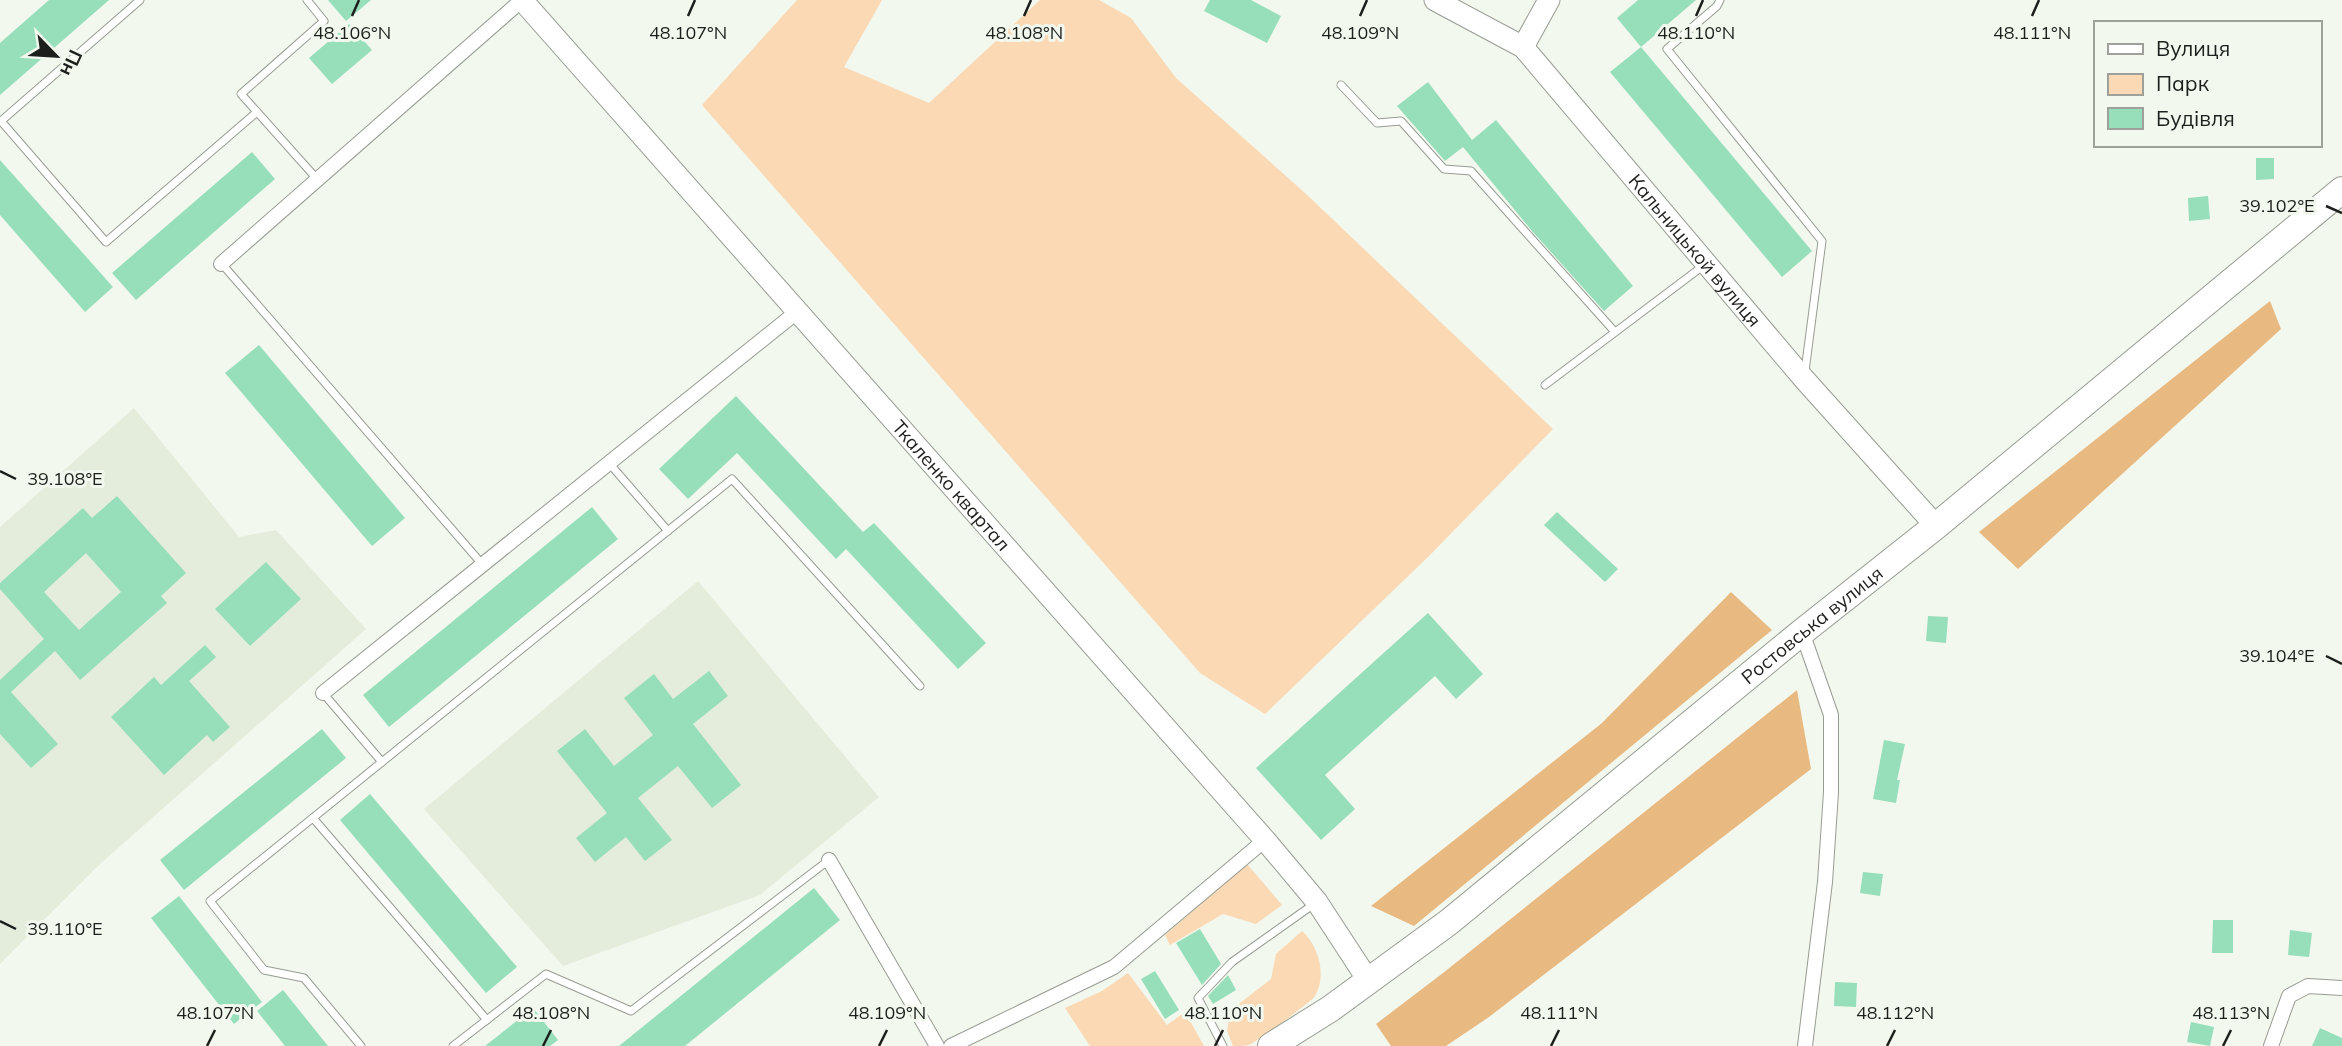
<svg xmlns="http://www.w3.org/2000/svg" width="2342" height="1046" viewBox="0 0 2342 1046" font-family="Mulish,sans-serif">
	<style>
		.built { fill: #e4eddc }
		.green { fill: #fad9b4 }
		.forest { fill: #e8ba82 }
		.building { fill: #97dfba; fill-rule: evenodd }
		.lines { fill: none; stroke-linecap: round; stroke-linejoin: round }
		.lane-casing { stroke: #969c92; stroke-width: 9 }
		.street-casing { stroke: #969c92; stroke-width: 16 }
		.secondary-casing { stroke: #969c92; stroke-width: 23 }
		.highway-casing { stroke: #969c92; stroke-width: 28 }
		.lane { stroke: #fff; stroke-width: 7 }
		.street { stroke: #fff; stroke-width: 14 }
		.secondary { stroke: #fff; stroke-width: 21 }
		.highway { stroke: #fff; stroke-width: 26 }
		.ticks { fill: none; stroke: #1d1f1c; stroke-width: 2.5 }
		.labels { text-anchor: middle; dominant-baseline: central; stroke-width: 6; stroke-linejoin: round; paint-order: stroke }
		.street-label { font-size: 19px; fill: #1d1f1c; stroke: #f2f8ee }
		.ticks-label { font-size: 18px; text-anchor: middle; fill: #1d1f1c; stroke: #f2f8ee; stroke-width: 6; stroke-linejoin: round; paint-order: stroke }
	</style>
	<rect width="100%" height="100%" fill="#f2f8ee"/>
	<g class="built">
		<polygon points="134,408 239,537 276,530 366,629 100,864 0,964 0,527"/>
		<polygon points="698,581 879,797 760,895 563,966 424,809"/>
	</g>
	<g class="green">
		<polygon points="797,0 882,0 844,67 929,103 1040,0 1099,0 1131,18 1176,78 1305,193 1553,429 1429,556 1265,714 1200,673 702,105"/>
		<polygon points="1247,864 1282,905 1256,924 1223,914 1170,945 1165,935"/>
		<path d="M1302,931c17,15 25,45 13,65 -2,5 -58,45 -66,49 -5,1 -11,1 -16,1l-6,-15 2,-12 11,-16 31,-24 5,-25z"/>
		<polygon points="1128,973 1167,1025 1185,1012 1204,1046 1090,1046 1065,1008 1102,991"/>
	</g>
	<g class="forest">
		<polygon points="2270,301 2281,329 2018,569 1979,532"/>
		<polygon points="1731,592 1772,630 1414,926 1371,906 1602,723"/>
		<polygon points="1797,690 1811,769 1489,1017 1446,1046 1391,1046 1376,1024 1443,973"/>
	</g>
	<g class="building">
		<polygon points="49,0 109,0 0,95 0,43"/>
		<polygon points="328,0 371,0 346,21"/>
		<polygon points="1210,0 1251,0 1281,16 1267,43 1204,11"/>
		<polygon points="1638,0 1696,0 1641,47 1617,18"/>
		<polygon points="349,24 372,50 332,84 309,58"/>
		<polygon points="1641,47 1812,251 1782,277 1610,72"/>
		<polygon points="1428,82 1472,140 1496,120 1633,286 1604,311 1532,231 1463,147 1445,161 1397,106"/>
		<polygon points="252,152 275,179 136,300 112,273"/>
		<polygon points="2256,158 2274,158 2274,179 2256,180"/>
		<polygon points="0,160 113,287 85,312 0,215"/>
		<polygon points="2208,196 2210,219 2189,221 2188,198"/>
		<polygon points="259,345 405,518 372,546 225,373"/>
		<polygon points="736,396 863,532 874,523 986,643 958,669 846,549 836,559 737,453 688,499 659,469"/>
		<path d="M117,496l69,77 -25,23 6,7 -87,77 -25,-29 -44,41 47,52 -27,24 -31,-34v-54l44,-41 -44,-50v-6l83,-75 9,10zM86,553l35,39 -42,38 -35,-38z"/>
		<polygon points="592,507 618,539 389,727 363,695"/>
		<polygon points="1557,512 1618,569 1605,582 1544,525"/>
		<polygon points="266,562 301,599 250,646 215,609"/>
		<polygon points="1428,613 1483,674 1456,699 1435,676 1325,775 1355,809 1321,840 1256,768"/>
		<polygon points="1928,616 1948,617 1946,643 1926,641"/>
		<polygon points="205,645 216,657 189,681 230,727 213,742 207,735 164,775 111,717 154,677 161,685"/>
		<polygon points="709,671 728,696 693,724 741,785 712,808 678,766 638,798 672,840 645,861 626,837 595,862 576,838 607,813 557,751 585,729 614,766 653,735 624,698 654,674 673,699"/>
		<polygon points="322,729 346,758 184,890 160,860"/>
		<polygon points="1884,740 1905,744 1897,780 1900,780 1896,803 1873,799"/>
		<polygon points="370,794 517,967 486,993 340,820"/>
		<polygon points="1863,872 1883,874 1880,896 1860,893"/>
		<polygon points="814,888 840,920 685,1046 619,1046"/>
		<polygon points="179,896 262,1002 234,1024 151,918"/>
		<polygon points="2213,920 2233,920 2233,953 2212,953"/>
		<polygon points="1200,929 1221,964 1202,985 1176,943"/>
		<polygon points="2290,930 2312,933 2309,957 2288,955"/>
		<polygon points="1155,971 1179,1010 1165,1019 1141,979"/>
		<polygon points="1228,975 1236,990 1213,1004 1208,996"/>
		<polygon points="1835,982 1857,983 1856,1007 1834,1006"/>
		<polygon points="283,990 328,1046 285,1046 257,1011"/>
		<polygon points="533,1008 558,1040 550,1046 485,1046"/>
		<polygon points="2191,1022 2214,1027 2210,1046 2187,1042"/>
		<polygon points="2320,1028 2342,1038 2342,1046 2312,1046"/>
	</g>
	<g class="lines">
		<defs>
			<g id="lane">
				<polyline points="140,0 1,121 106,242 257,112"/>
				<polyline points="307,0 324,21 241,94 317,179"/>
				<polyline points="1720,0 1717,6 1667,49 1822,241 1805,371"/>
				<polyline points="1341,85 1377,123 1401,121 1444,169 1471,171 1615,332"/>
				<polyline points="222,264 482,564"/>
				<polyline points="1545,385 1703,266"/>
				<polyline points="609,463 668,531"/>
				<polyline points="323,693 382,762"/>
				<polyline points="313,818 487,1020"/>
				<polyline points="361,1046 304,978 264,970 210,901 732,479 920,686"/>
				<polyline points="453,1046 546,974 631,1011 829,860"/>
				<polyline points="1223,1046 1198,998 1232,962 1314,904"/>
			</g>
			<g id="street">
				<polyline points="221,264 522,0"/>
				<polyline points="1802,632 1831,715 1831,792 1825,882 1805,1046"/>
				<polyline points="323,693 798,311"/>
				<polyline points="829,860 937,1046"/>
				<polyline points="951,1046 1114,967 1265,840"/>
				<polyline points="2271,1046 2289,996 2308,986 2342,988"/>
			</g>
			<g id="secondary">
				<path id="s1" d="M522,0l743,840 52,62 51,78"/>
				<path id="s2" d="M1435,0l88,47 281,332 132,147"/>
				<polyline points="1523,47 1549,0"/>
			</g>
			<g id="highway">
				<path id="s3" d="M1271,1046l59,-37 119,-87 353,-290 134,-106 406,-336"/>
			</g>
		</defs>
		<use href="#lane" class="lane-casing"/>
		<use href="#street" class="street-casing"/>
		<use href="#secondary" class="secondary-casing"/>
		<use href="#highway" class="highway-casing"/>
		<use href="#lane" class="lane"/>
		<use href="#street" class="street"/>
		<use href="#secondary" class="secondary"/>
		<use href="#highway" class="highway"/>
	</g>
	<path class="ticks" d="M352,16l7,-16M688,16l7,-16M1024,16l7,-16M1360,16l7,-16M1696,16l7,-16M2032,16l7,-16M2326,206l16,7M0,471l16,8M2326,656l16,8M0,921l16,8M207,1046l8,-16M543,1046l8,-16M879,1046l8,-16M1215,1046l8,-16M1551,1046l8,-16M1887,1046l8,-16M2223,1046l8,-16"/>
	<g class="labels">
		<g class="street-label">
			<text stroke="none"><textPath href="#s2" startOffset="366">Кальницькой вулиця</textPath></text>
			<text stroke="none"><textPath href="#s1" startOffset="648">Ткаленко квартал</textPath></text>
			<text stroke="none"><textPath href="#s3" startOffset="686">Ростовська вулиця</textPath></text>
		</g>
	</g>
	<g class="ticks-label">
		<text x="352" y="39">48.106°N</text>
		<text x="688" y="39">48.107°N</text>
		<text x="1024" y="39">48.108°N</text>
		<text x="1360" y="39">48.109°N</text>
		<text x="1696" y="39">48.110°N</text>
		<text x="2032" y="39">48.111°N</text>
		<text x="2277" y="212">39.102°E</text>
		<text x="65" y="485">39.108°E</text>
		<text x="2277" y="662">39.104°E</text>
		<text x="65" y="935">39.110°E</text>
		<text x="215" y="1019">48.107°N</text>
		<text x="551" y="1019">48.108°N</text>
		<text x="887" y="1019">48.109°N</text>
		<text x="1223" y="1019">48.110°N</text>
		<text x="1559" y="1019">48.111°N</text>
		<text x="1895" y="1019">48.112°N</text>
		<text x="2231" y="1019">48.113°N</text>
	</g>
	<rect x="2094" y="21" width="228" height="126" fill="#f2f8ee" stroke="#9da19a" stroke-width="2"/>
	<rect x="2108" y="44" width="35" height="10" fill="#ffffff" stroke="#9da19a" stroke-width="2"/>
	<text x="2156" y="56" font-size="21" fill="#1d1f1c">Вулиця</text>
	<rect x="2108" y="74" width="35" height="21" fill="#fad9b4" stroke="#9da19a" stroke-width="2"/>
	<text x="2156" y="91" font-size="21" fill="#1d1f1c">Парк</text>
	<rect x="2108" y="108" width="35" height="21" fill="#97dfba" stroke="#9da19a" stroke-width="2"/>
	<text x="2156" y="126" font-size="21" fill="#1d1f1c">Будівля</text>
	<g transform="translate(56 56) rotate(115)" stroke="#f2f8ee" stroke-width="5" paint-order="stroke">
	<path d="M0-5L12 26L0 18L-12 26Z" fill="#1d1f1c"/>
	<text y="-10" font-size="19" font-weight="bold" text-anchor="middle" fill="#1d1f1c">Пн</text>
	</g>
</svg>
